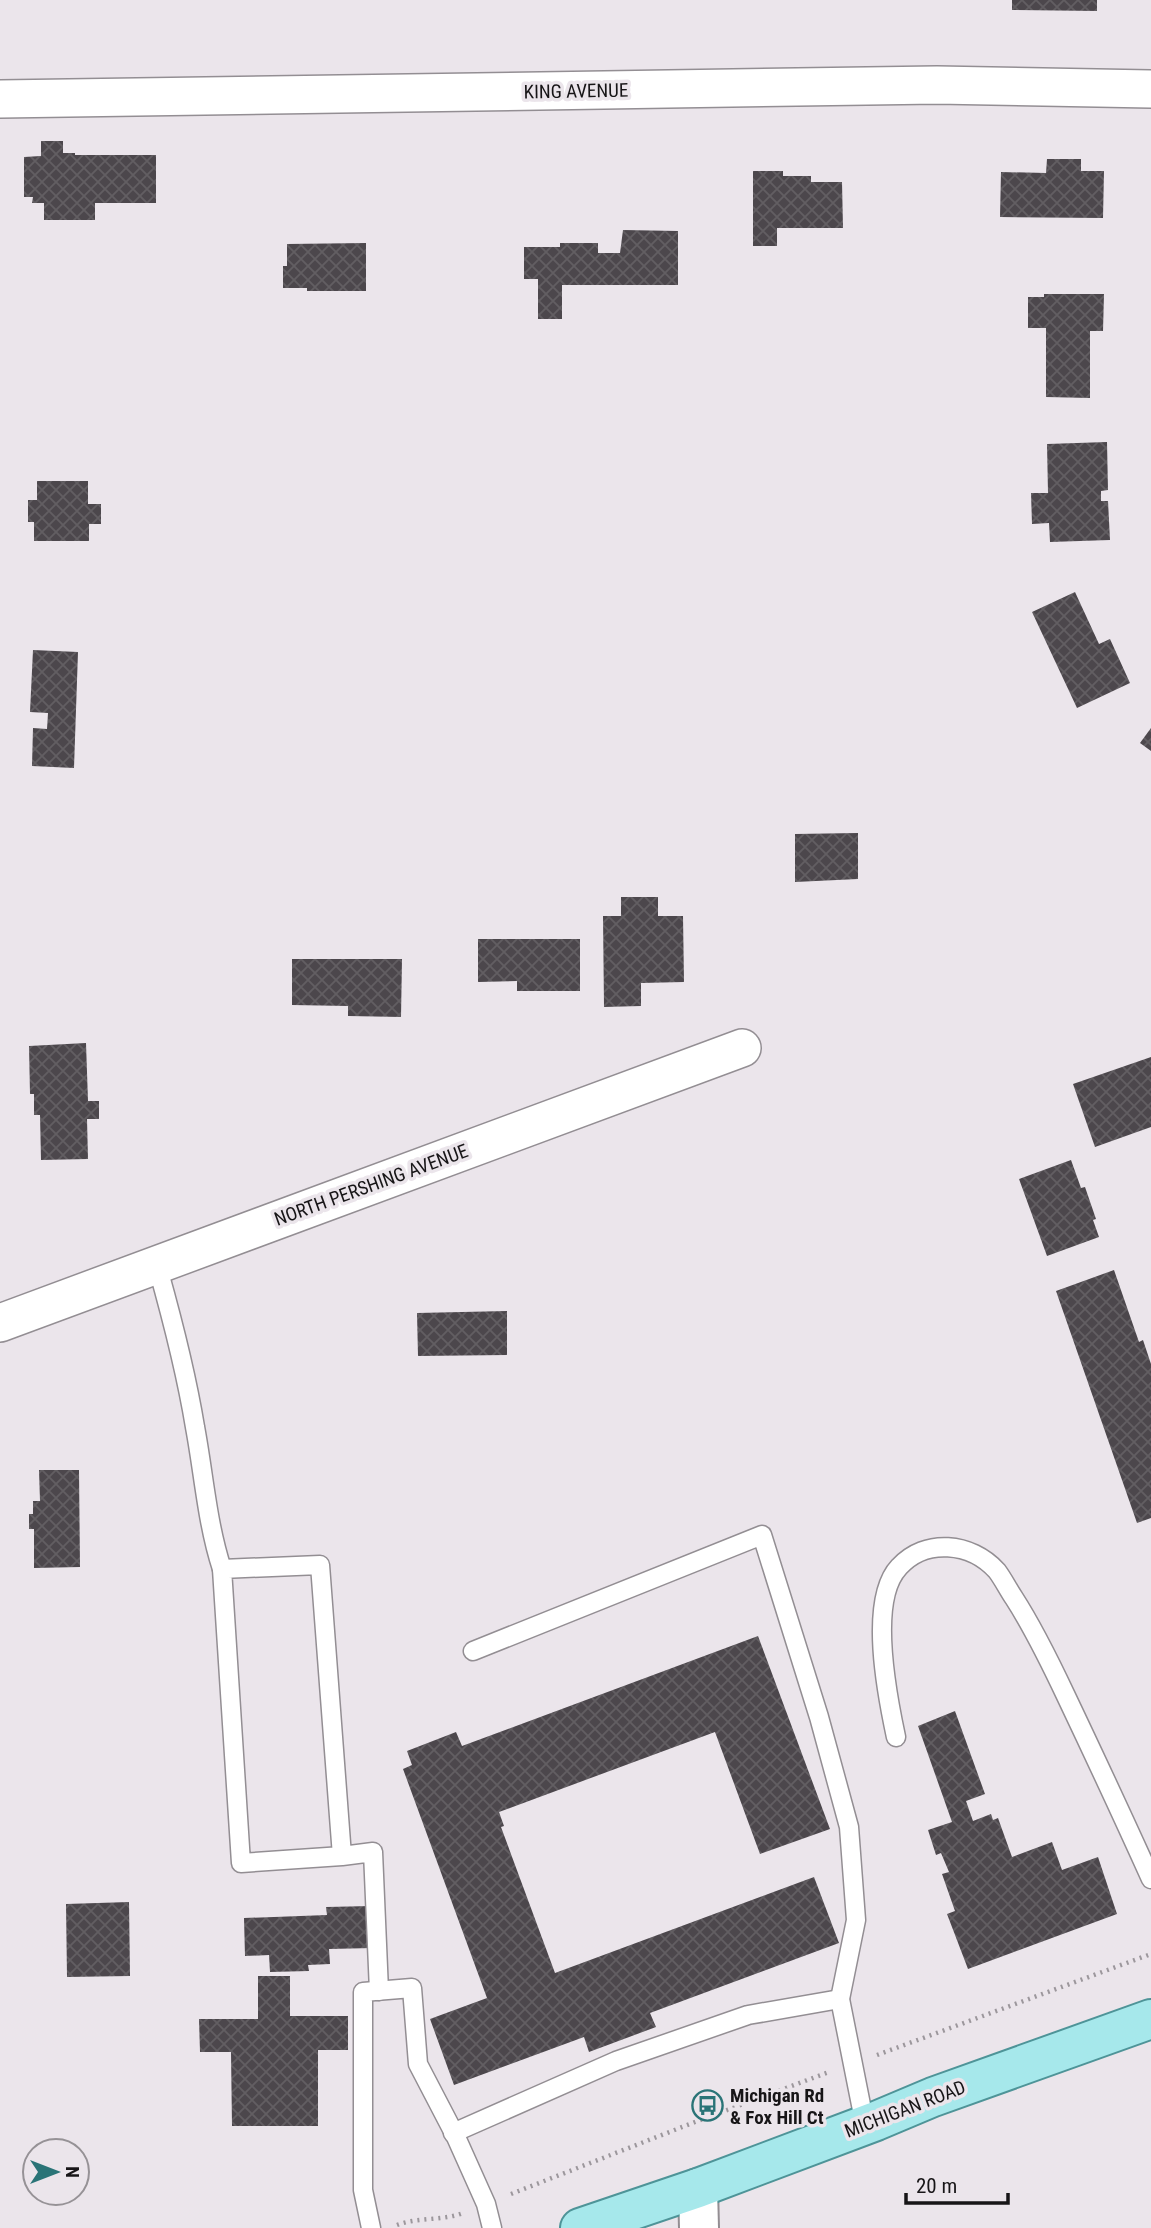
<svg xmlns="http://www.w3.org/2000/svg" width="1151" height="2228" viewBox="0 0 1151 2228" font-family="'Roboto Condensed',sans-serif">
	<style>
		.building { fill: url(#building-cross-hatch) }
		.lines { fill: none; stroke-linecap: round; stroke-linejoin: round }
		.service-casing { stroke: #938e93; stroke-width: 21 }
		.minor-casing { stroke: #938e93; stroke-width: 40 }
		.tertiary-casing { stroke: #938e93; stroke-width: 42 }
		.primary-casing { stroke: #4e9498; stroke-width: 42 }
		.path { stroke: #9c979c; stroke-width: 4.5; stroke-dasharray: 2 5; stroke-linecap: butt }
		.service { stroke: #fff; stroke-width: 18 }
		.minor { stroke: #fff; stroke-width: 37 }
		.tertiary { stroke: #fff; stroke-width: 38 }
		.primary { stroke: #a6e8eb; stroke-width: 38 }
		.labels { text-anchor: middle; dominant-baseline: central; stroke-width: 7; stroke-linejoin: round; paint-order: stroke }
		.street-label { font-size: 19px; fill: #171517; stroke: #ebe5eb }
		.poi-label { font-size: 19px; font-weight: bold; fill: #171517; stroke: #ebe5eb; text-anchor: start }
	</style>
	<defs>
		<pattern id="building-cross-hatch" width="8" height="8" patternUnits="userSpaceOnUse" patternTransform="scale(1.75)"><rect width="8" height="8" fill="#4c474c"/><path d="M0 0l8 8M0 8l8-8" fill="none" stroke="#625e62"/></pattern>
	</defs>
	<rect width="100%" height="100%" fill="#ebe5eb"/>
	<g class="building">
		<polygon points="1012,0 1097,0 1097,11 1012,10"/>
		<polygon points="41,141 63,141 63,153 75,153 75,155 156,155 156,203 95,203 95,220 44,220 44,203 32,203 33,197 24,197 24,157 41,156"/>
		<polygon points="1047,159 1081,159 1081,171 1104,171 1103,218 1000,217 1001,172 1046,173"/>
		<polygon points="753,171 783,171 783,176 811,176 811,182 842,182 843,228 777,228 777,246 753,246"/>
		<polygon points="623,230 678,231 678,285 562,285 562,319 538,319 538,279 524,279 524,247 560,247 560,243 598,243 598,253 620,253"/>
		<polygon points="366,243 366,291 307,291 307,288 283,288 283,266 287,266 287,244"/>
		<polygon points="1044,294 1104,294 1103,331 1090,331 1090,398 1046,397 1046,328 1028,328 1028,297 1044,297"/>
		<polygon points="1107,442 1108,490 1101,491 1101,501 1108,501 1110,540 1050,542 1049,523 1032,524 1031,493 1048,493 1047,444"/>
		<polygon points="37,481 88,481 88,504 101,504 101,524 89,524 89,541 34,541 34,522 28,522 28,500 37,500"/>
		<polygon points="1075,592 1099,644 1110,639 1130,683 1077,708 1032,612"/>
		<polygon points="33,650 78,652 74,768 32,766 33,728 47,729 48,713 30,712"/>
		<polygon points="1151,728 1151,751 1140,743"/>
		<polygon points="858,833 858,879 795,882 795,834"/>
		<polygon points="621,897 658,897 658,916 683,916 684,982 641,983 641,1006 604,1007 603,916 621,916"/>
		<polygon points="478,939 580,939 580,991 517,991 517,981 478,982"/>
		<polygon points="292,959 402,959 401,1017 348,1016 348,1006 292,1005"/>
		<polygon points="86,1043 88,1101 99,1101 99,1119 87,1119 88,1159 41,1160 40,1115 34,1115 34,1094 30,1094 29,1046"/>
		<polygon points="1151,1057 1151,1127 1095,1147 1073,1084"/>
		<polygon points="1071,1160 1081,1188 1085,1187 1096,1219 1093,1220 1099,1237 1047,1256 1019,1179"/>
		<polygon points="1114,1270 1139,1342 1143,1340 1151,1364 1151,1518 1137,1523 1056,1291"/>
		<polygon points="507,1311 507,1355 418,1356 417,1313"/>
		<polygon points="39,1470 79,1470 80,1567 34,1568 34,1529 29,1529 29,1514 33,1514 33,1501 40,1501"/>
		<polygon points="758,1636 830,1829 760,1854 715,1732 499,1812 504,1826 501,1827 555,1973 814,1877 839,1943 650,2013 656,2027 589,2052 584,2037 454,2085 430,2019 487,1998 403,1769 412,1765 407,1751 456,1732 462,1746"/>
		<polygon points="955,1711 985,1794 966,1801 973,1821 991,1814 993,1820 998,1818 1012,1857 1052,1842 1062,1870 1098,1857 1117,1914 968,1969 947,1914 955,1911 942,1874 949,1872 941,1853 936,1855 928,1830 952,1822 918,1726"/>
		<polygon points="129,1902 130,1976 67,1977 66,1904"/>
		<polygon points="371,1906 373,1948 329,1949 330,1964 308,1965 309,1971 270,1972 269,1955 245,1956 244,1918 327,1915 326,1907"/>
		<polygon points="258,1976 290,1976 290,2016 348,2016 348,2050 318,2050 318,2126 232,2126 231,2052 200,2052 199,2019 258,2019"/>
	</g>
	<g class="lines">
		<defs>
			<g id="service">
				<path d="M157,1265c15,53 29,107 38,162 9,48 12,96 27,142"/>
				<polyline points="473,1651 762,1535 819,1717 849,1827 856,1920 840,1999 865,2125"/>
				<path d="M896,1737c-9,-42 -28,-137 3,-170 26,-29 72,-25 98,4 6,8 11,18 17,27 20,31 36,64 52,98 29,61 57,121 85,183"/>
				<polyline points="342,1856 241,1863 222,1569 320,1565 342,1856 373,1852 379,1991"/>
				<polyline points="453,2133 616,2061 748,2015 840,1999"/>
				<polyline points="371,2228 363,2190 363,1992 412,1988 418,2064 456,2137 486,2204 492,2228"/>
			</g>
			<g id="minor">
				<polyline points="0,99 937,85 1151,89"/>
				<polyline points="0,1323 742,1048"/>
			</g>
			<polyline id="tertiary" points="698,2188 699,2228"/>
			<polyline id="primary" points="580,2228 698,2188 876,2121 933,2097 1151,2019"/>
		</defs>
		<use href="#service" class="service-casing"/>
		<use href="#minor" class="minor-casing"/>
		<use href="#tertiary" class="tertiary-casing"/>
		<use href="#primary" class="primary-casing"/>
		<g class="path">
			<polyline points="877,2055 1151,1954"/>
			<polyline points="511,2194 695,2122 829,2072"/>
			<path d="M397,2225c21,-8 45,-4 66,-12"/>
		</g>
		<use href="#service" class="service"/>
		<use href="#minor" class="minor"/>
		<use href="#tertiary" class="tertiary"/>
		<use href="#primary" class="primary"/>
	</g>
	<defs>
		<symbol id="bus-ring" viewBox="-11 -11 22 22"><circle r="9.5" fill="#ebe5eb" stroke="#2a7477" stroke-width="1.5"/><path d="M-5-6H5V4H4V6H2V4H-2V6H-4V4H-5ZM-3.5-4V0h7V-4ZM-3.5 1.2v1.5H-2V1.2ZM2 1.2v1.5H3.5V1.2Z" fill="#2a7477"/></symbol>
	</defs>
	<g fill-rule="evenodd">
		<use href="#bus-ring" x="690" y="2088" width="35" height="35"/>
	</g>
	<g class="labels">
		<g class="street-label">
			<text transform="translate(576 91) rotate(-1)">KING AVENUE</text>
			<text transform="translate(371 1185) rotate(-20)">NORTH PERSHING AVENUE</text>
			<text transform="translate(905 2109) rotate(-21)">MICHIGAN ROAD</text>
		</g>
		<g class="poi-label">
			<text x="730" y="2095">Michigan Rd<tspan x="730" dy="22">&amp; Fox Hill Ct</tspan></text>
		</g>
	</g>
	<g transform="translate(56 2172) rotate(90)"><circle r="33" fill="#ebe5eb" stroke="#969296" stroke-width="2"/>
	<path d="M0-5L12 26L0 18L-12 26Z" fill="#2a7477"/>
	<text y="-10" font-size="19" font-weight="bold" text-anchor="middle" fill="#171517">N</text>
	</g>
	<path d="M906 2193v10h102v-10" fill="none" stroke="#171517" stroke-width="3.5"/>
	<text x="916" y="2193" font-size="21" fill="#171517" stroke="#ebe5eb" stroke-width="5" paint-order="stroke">20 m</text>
</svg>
